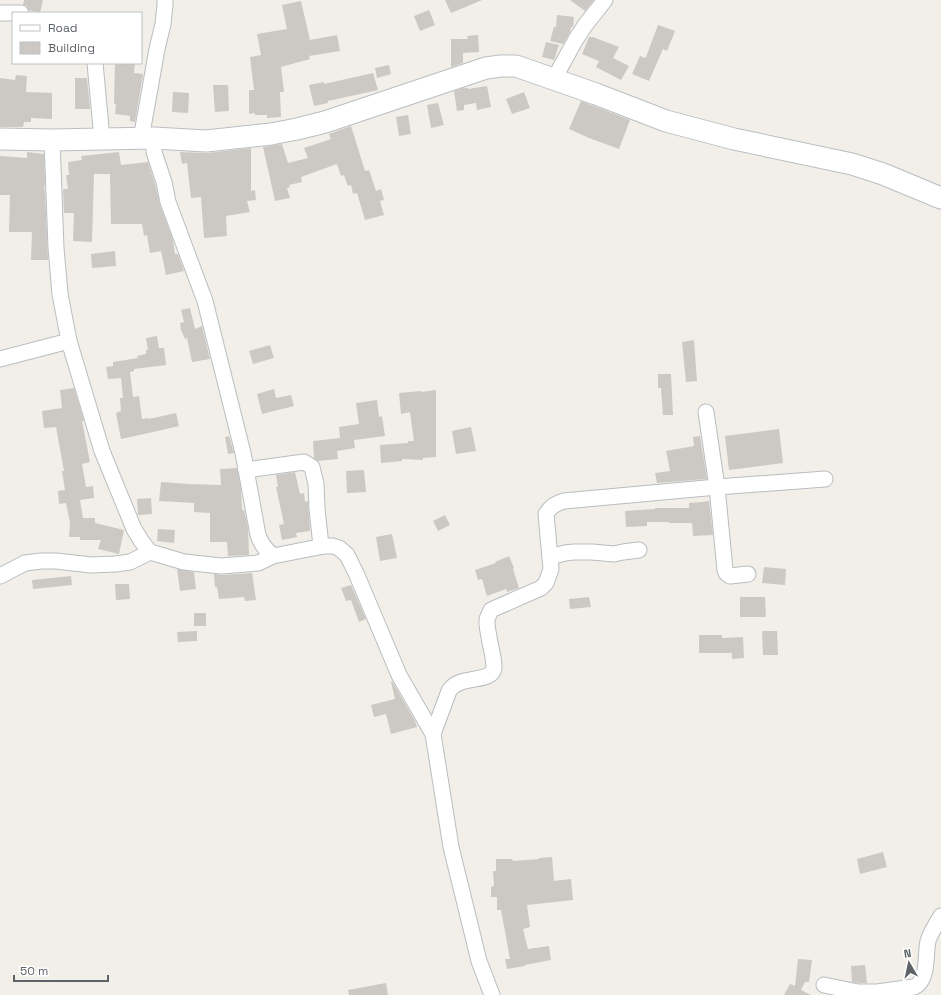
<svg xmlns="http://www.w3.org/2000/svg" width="941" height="995" viewBox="0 0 941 995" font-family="'Space Grotesk',sans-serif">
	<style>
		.building { fill: #ccc9c4 }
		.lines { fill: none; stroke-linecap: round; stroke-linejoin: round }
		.street-casing { stroke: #b9bdc1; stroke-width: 17 }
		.secondary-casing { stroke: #babec3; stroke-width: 23 }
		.street { stroke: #fff; stroke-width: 15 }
		.secondary { stroke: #fff; stroke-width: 21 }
	</style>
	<rect width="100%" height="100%" fill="#f1efe7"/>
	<g class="building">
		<polygon points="24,0 43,0 40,13 29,10 26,5 23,5"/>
		<polygon points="445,0 482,0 451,13"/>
		<polygon points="570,0 594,0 585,11"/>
		<polygon points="301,1 310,40 337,35 340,51 309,56 310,59 281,67 284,92 280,92 281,117 267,118 267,115 255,115 255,113 249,114 249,90 254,90 250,57 261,55 257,34 287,29 282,5"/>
		<polygon points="429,10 435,25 420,31 414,16"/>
		<polygon points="557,15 574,17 573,27 571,27 570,32 563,44 550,41 554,27 556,27"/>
		<polygon points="658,25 675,31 667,51 663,49 649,81 632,74 640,56 645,58 646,57"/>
		<polygon points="478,35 479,52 463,53 463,63 451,67 451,39 468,39 467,36"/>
		<polygon points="589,37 593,37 619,47 613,58 629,66 621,80 596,67 599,61 582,54"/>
		<polygon points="546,42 559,45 554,60 542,57"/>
		<polygon points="115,63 135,63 134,73 143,74 135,122 130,121 130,116 115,114 116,104 114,104"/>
		<polygon points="389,65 391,74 377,78 375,68"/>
		<polygon points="373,73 378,90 328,101 328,103 314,106 309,85 324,82 324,84"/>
		<polygon points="16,75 27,76 26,92 52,93 52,119 31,118 31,122 24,122 23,127 0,127 0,78 15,80"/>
		<polygon points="75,78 87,78 90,109 75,109"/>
		<polygon points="213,85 228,85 229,111 215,112"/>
		<polygon points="487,86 491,107 477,110 476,103 464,105 464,110 457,111 454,91 463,88 468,88 468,89"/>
		<polygon points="173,92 189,93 188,113 172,112"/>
		<polygon points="524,92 530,108 512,114 506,99"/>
		<polygon points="581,101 630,120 619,149 589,138 569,129"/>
		<polygon points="438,103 444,125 431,128 427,105"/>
		<polygon points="408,115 411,134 399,136 396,117"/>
		<polygon points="351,126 365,171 369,170 376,191 381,189 384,200 380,201 384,215 365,220 357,193 353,194 351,185 348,186 344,175 341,176 337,164 301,177 302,182 289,185 290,187 287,188 290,198 275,201 263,147 282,144 288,163 308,158 304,148 331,139 329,134"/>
		<polygon points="251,148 251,191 255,190 256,200 247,201 250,212 226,216 227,236 204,238 201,197 191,198 187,163 182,164 180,152 207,153"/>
		<polygon points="27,152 44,154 45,182 44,190 45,190 48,260 31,260 32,232 9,232 10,195 0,195 0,156 27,158"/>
		<polygon points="119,152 121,165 148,162 155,184 160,205 173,240 175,254 178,254 184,271 166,275 161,251 150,253 147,235 144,236 142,224 111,224 110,174 94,174 92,242 73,241 74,213 64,213 63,189 68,189 66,175 69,175 68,162 82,160 81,156"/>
		<polygon points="115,251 116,266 92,268 91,254"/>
		<polygon points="190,308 195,329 202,326 210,359 192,362 187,338 185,339 181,330 180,323 184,322 181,310"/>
		<polygon points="157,336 159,348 164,348 166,365 134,369 134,371 130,372 133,397 139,396 142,419 148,418 149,419 176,413 179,426 153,432 121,439 116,413 121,411 120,398 123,398 121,378 108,379 106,367 113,366 113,362 138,358 137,356 146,354 146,350 148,350 146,338"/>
		<polygon points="694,340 697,381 686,382 682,342"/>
		<polygon points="270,345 274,358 253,364 249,351"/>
		<polygon points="658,374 671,374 673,415 663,415 661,388 658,388"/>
		<polygon points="74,388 84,421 82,421 90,462 82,464 86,487 93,486 94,498 80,500 83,518 95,518 95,523 124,530 119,554 98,549 101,540 80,540 80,537 69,537 70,523 66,503 59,504 58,491 65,490 62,471 64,471 56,427 44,428 42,411 62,408 60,390"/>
		<polygon points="274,389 276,398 291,395 294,406 262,414 257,394"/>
		<polygon points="436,390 436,457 423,458 423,460 402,459 402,461 381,463 380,445 408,443 408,441 414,441 410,412 401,414 399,393 421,391 421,392"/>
		<polygon points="377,400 379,417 382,416 385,436 354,440 355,448 337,451 338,459 318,461 314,458 313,441 340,438 339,427 359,424 356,403"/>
		<polygon points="471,427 476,451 456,454 452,431"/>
		<polygon points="779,429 783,463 729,470 725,436"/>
		<polygon points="229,436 234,453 228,454 225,437"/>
		<polygon points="700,436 707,479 657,483 655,473 670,471 666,451 694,446 693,437"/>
		<polygon points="237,468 241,489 242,510 244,510 248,528 249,555 228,556 227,542 210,542 210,513 194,512 194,503 159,501 161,482 189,484 221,485 220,469"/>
		<polygon points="364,470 366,492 347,493 346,471"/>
		<polygon points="295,472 300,494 304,493 305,502 308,501 310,531 296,533 297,537 282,540 279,525 284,524 276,487 278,487 276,475"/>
		<polygon points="151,498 152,514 138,515 137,499"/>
		<polygon points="709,501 713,535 693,536 692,523 669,523 669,522 647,522 647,526 626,527 625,511 655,509 655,508 689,508 689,503 702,502"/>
		<polygon points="445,515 450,525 438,531 433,521"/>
		<polygon points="158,529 175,530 174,543 157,541"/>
		<polygon points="392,534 397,558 380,561 376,537"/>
		<polygon points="509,556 514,568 513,569 519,588 507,592 506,589 487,596 482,579 478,580 475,570 496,563 495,562"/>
		<polygon points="764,567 786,569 785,585 762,583"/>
		<polygon points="177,569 194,572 196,589 180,591"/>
		<polygon points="252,573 256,600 245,601 244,597 219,599 217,587 215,587 214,574 222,575"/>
		<polygon points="71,576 72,585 33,589 32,580"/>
		<polygon points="115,584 129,584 130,599 116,600"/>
		<polygon points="351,585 366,619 359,622 351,600 346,601 341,588"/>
		<polygon points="589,597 591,607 570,609 569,599"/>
		<polygon points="740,597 765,597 766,617 740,617"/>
		<rect x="194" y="613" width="12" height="13"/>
		<polygon points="197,631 197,641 178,642 177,632"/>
		<polygon points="762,631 777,631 778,655 763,655"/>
		<polygon points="699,635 722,635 722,638 743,637 744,658 732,659 732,653 699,653"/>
		<polygon points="392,681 415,721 417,727 391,734 386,714 374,717 371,705 395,699 391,682"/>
		<polygon points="883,852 887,867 860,874 857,859"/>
		<polygon points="552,857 554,881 571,879 573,900 527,905 530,927 523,929 528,949 549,946 551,960 525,965 525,966 507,969 505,959 510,959 501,910 497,910 497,897 491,897 491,887 494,886 493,871 496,871 496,859 512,859 513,861 539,859 539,858"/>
		<polygon points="798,959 812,960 809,982 805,982 801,990 811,995 784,995 790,984 795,986"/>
		<polygon points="865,965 867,983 859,983 852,982 851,966"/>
		<polygon points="386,983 388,995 349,995 348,990"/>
	</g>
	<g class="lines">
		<defs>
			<g id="street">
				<polyline points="0,13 21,13"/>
				<polyline points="95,63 102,139"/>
				<polyline points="554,79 576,39 586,24 605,0"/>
				<path d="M154,138v14l10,30 4,20 37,99 38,152 15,82c3,9 7,14 15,21l51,-10h9l6,2 8,7 9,18 43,102 34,59 18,113 28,114 13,34"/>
				<polyline points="141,139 157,49 163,24 165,5 165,0"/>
				<polyline points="52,140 56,248 60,294 69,341 102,451 134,529 142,542 150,552 184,562 221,566 258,563 273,556"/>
				<polyline points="0,359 69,341"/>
				<polyline points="706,412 717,487 725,570 726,573 730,576 748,574"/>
				<polyline points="246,470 304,462 312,467 316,484 317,509 321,546"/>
				<polyline points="550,557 565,553 574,552 592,552 614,554 623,552 639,550"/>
				<polyline points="0,576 25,563 41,561 56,561 91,565 115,564 130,562 150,552"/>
				<path d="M433,734l16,-43c10,-17 43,-7 45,-23 0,-5 -1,-11 -2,-16 -2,-9 -4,-19 -5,-28v-5l4,-9 50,-22 5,-5 5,-14 -5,-55c4,-7 10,-11 18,-13l153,-14 108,-8"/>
				<path d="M824,985l34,7h19l37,-5c15,-6 11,-33 14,-46 2,-8 9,-18 13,-25"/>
			</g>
			<polyline id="secondary" points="0,139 52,140 154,138 206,141 271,134 297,129 325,122 486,68 501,66 516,66 596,94 666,121 734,139 852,164 883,174 941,198"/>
		</defs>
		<use href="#street" class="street-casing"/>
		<use href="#secondary" class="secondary-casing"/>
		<use href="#street" class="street"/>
		<use href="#secondary" class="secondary"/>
	</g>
	<rect x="12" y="12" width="130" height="52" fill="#ffffff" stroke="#bfc1c3"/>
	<rect x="20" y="25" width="20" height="6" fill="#ffffff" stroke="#bfc1c3"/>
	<text x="48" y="32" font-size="12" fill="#5e6368">Road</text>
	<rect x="20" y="42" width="20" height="12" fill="#ccc9c4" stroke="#bfc1c3"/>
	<text x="48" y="52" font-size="12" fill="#5e6368">Building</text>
	<g transform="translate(909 963) rotate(351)" stroke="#ffffff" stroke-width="3" paint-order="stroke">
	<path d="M0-3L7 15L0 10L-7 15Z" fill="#5e6368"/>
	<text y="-6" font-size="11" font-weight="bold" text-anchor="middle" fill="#5e6368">N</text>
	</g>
	<path d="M14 975v6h94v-6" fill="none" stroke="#5e6368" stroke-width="2"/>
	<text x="20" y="975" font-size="12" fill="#5e6368" stroke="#ffffff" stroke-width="3" paint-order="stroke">50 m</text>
</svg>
